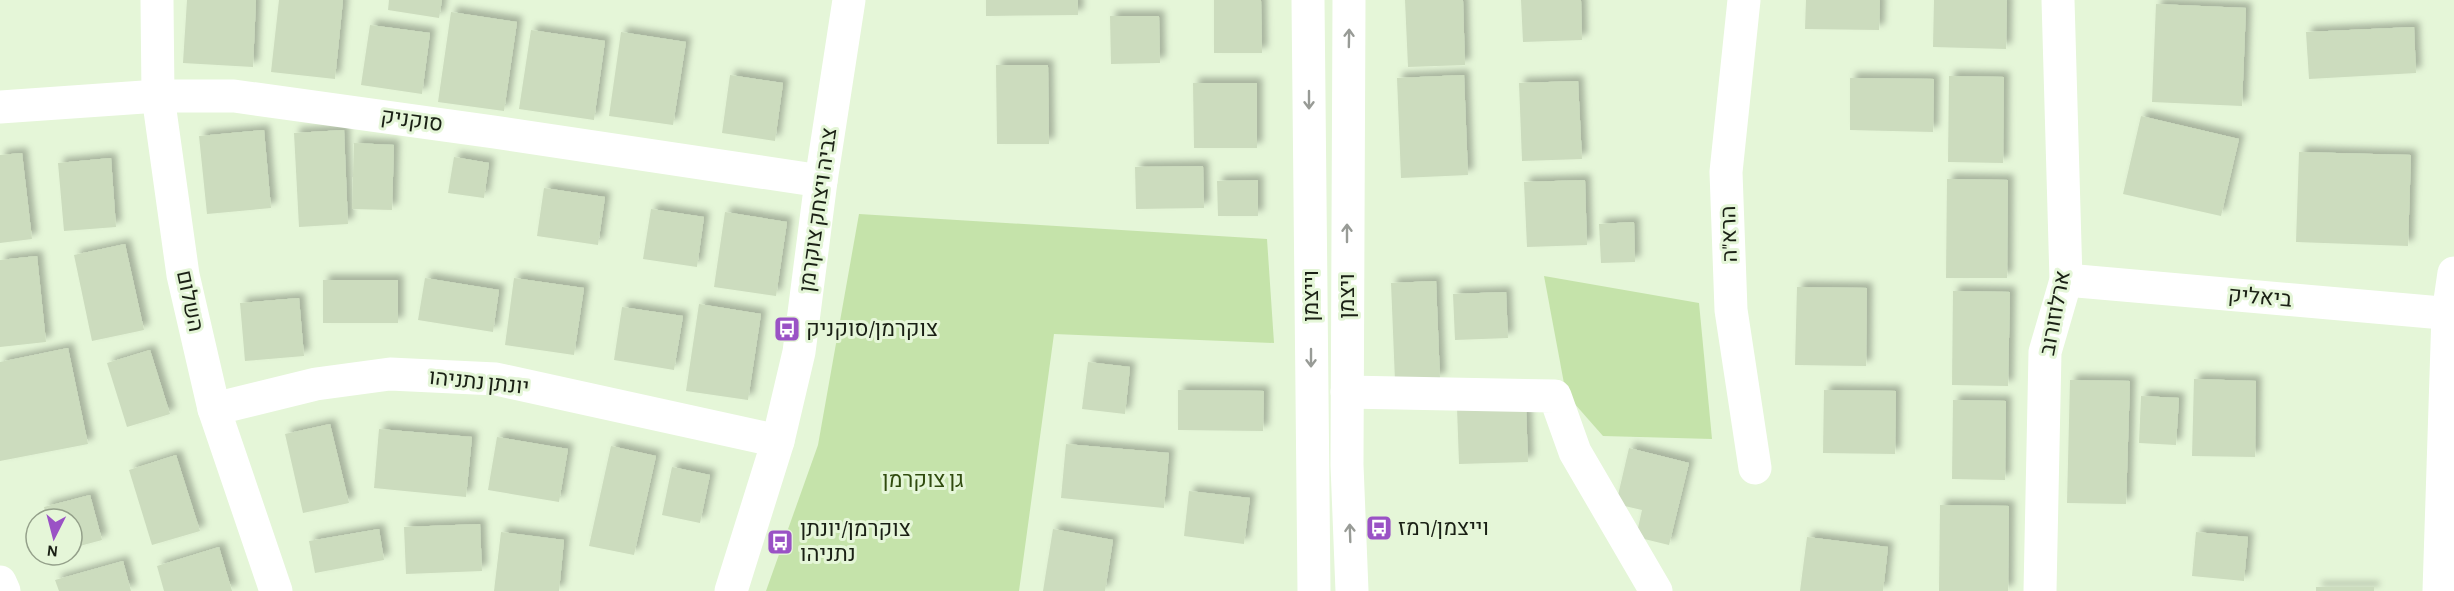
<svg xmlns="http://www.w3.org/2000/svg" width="2454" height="591" viewBox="0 0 2454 591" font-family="'Alegreya Sans',Heebo,sans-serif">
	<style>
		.green { fill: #c5e3aa }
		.building { fill: #ccdcbe; filter: url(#shadow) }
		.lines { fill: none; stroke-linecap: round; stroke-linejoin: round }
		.minor { stroke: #fff; stroke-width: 33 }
		.oneway { stroke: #989b96 }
		.labels { text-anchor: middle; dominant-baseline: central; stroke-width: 6; stroke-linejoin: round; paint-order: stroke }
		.street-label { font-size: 22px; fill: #1a2015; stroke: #e5f6d8 }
		.poi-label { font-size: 22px; fill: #1a2015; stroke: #e5f6d8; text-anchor: start }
		.park-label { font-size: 22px; fill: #304b0e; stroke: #e5f6d8 }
	</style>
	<defs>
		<filter id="shadow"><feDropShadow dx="5.5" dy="-5.5" stdDeviation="3" flood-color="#0004"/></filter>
	</defs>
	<rect width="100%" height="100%" fill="#e5f6d8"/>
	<g class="green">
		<polygon points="859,214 1267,239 1274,343 1054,334 1019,591 766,591 818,445"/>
		<polygon points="1544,276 1699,303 1712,439 1603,436 1566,394"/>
	</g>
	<g class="building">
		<polygon points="187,0 256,0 253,67 183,63"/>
		<polygon points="279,0 343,0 335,79 271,72"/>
		<polygon points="389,0 442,0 439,18 388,10"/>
		<polygon points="986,0 1078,0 1078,15 986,16"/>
		<polygon points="1214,0 1261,0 1262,53 1214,53"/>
		<polygon points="1405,0 1463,0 1465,65 1408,67"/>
		<polygon points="1521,0 1581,0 1582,40 1523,42"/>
		<polygon points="1806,0 1880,0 1879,30 1805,29"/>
		<polygon points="1934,0 2007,0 2006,49 1933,47"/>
		<polygon points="2156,4 2246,8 2242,106 2152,102"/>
		<polygon points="451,12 517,22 504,111 438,102"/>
		<polygon points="1110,16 1159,16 1160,63 1111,64"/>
		<polygon points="370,25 430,33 422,94 361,85"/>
		<polygon points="2414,27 2416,73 2309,79 2306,32"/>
		<polygon points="531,30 605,41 594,120 519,109"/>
		<polygon points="621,32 686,42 673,125 609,116"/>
		<polygon points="996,65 1048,65 1049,144 997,144"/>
		<polygon points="730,75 783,83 775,141 722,133"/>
		<polygon points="1464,75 1468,175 1401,178 1397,78"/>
		<polygon points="1949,76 2004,77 2003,163 1948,162"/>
		<polygon points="1850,78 1934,79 1933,132 1850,130"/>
		<polygon points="1578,81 1582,159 1522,161 1519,83"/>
		<polygon points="1193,83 1257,83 1257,148 1194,148"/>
		<polygon points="2141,116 2239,139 2221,216 2123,194"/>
		<polygon points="264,130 271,208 207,214 199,136"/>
		<polygon points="344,130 348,224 299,227 294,133"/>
		<polygon points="354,143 394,145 392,210 352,209"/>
		<polygon points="2299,152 2411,155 2408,246 2296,242"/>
		<polygon points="22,153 32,239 0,243 0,155"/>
		<polygon points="454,157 489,163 484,198 448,193"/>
		<polygon points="111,158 116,227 64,231 58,163"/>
		<polygon points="1203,166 1204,208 1136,209 1135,167"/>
		<polygon points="1947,179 2008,180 2007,278 1946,278"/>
		<polygon points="1258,180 1258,216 1218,216 1217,181"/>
		<polygon points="1585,180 1587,245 1527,247 1524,182"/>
		<polygon points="544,188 605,197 598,245 537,236"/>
		<polygon points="651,209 704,217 697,267 643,259"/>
		<polygon points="725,212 787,222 776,296 714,287"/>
		<polygon points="1634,222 1635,262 1601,263 1599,224"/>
		<polygon points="125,244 144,330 92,341 74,255"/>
		<polygon points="37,256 46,342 0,347 0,260"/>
		<polygon points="425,278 499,290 493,332 418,320"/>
		<polygon points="514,278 584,288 574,355 505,345"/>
		<rect x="323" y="280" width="75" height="43"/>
		<polygon points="1436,281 1440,379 1395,381 1391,283"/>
		<polygon points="1797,287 1867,288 1866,366 1795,365"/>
		<polygon points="1953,291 2010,292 2008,386 1952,385"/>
		<polygon points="1506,292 1508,338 1455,340 1453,294"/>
		<polygon points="299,298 304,356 245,361 240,303"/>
		<polygon points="699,304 761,314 748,400 686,391"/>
		<polygon points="622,307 683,316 674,370 614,360"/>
		<polygon points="68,348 88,444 0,461 0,362"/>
		<polygon points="150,350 170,414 127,427 107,363"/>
		<polygon points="1088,362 1130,367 1125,414 1082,409"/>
		<polygon points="2194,379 2256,381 2255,457 2192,456"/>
		<polygon points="2070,380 2130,381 2126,504 2067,503"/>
		<polygon points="1178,390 1264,391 1263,431 1178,430"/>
		<polygon points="1824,390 1896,391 1895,454 1823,453"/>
		<polygon points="2141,396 2179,398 2176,445 2139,443"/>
		<polygon points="1953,400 2006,401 2005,480 1952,479"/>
		<polygon points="1526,405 1528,462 1459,464 1457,407"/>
		<polygon points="330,424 349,503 303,513 285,434"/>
		<polygon points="379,429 472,437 466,497 374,488"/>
		<polygon points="497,437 568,449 559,502 488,490"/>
		<polygon points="1066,444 1169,453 1164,508 1061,498"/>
		<polygon points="611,446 656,456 634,555 589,546"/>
		<polygon points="1629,448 1689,463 1669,545 1636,537 1642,510 1616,504"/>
		<polygon points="176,455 200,531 152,545 129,470"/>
		<polygon points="672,467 710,475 700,523 662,515"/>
		<polygon points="1189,491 1250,498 1244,544 1184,536"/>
		<polygon points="90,495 102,540 72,548 72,519 47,519 44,507"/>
		<polygon points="1940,505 2009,506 2008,591 1939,591"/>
		<polygon points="480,524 482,571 406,574 404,527"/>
		<polygon points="379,529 384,560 315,573 309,541"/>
		<polygon points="1053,529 1113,540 1105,591 1043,591"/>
		<polygon points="501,532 564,540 559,591 494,591"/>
		<polygon points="2196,532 2248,537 2244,581 2192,576"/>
		<polygon points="1807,537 1888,547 1883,591 1800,591"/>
		<polygon points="219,547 232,591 164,591 157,566"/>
		<polygon points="123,561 131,591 59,591 55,580"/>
		<rect x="2316" y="587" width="58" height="4"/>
	</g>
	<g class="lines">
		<g class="minor">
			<polyline points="157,0 158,96 183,275 214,409 276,591"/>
			<polyline points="1308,0 1314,591"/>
			<polyline points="1349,0 1347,465 1352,591"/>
			<polyline points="1744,0 1726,172 1731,310 1755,468"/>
			<polyline points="0,107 158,96 234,96 494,132 821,181"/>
			<polyline points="2066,280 2454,314"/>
			<polyline points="1347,392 1555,396 1575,452 1656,591"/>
			<polyline points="214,409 316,384 390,374 496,379 778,441"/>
			<polyline points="0,582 4,591"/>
			<polyline points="731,591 778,441 799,352 821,181 849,0"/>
			<polyline points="2040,591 2045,352 2066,280 2058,0"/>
			<polyline points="2439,591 2448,314 2454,273"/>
		</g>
	</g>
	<defs><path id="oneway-shaft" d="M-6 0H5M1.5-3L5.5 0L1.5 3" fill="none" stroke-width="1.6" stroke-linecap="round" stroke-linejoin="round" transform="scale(1.5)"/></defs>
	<g class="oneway">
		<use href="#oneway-shaft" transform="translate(1349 38) rotate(-89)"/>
		<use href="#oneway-shaft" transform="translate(1309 100) rotate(90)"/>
		<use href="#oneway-shaft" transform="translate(1347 233) rotate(-90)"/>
		<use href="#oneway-shaft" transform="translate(1311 358) rotate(90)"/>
		<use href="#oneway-shaft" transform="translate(1350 533) rotate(-92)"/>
	</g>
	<defs>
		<symbol id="bus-square" viewBox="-11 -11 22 22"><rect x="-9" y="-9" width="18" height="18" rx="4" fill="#9a52c5" stroke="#e5f6d8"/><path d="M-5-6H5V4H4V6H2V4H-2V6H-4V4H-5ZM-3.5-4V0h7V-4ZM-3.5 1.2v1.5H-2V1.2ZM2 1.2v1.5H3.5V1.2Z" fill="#fff"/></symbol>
	</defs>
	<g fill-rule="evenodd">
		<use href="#bus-square" x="772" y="314" width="30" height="30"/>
		<use href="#bus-square" x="1364" y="513" width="30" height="30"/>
		<use href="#bus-square" x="765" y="527" width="30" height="30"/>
	</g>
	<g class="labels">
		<g class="street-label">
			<text transform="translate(412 120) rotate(8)">סוקניק</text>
			<text transform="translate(818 210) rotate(-82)">צביה ויצחק צוקרמן</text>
			<text transform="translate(1729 234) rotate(-92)">הרא"ה</text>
			<text transform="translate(1311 296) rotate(-90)">וייצמן</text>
			<text transform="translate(1347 296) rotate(-90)">ויצמן</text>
			<text transform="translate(2260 297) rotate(5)">ביאליק</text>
			<text transform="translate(190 301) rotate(78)">השלום</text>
			<text transform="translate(2055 313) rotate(-79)">ארלוזורוב</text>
			<text transform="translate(479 382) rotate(6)">יונתן נתניהו</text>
		</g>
		<g class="poi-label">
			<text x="806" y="329">צוקרמן/סוקניק</text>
			<text x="1398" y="528">וייצמן/רמז</text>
			<text x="800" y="529">צוקרמן/יונתן<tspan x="800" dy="25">נתניהו</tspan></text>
		</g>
		<g class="park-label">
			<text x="923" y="480">גן צוקרמן</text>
		</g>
	</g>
	<g transform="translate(54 537) rotate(186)"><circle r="28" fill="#e5f6d8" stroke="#94a08a" stroke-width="1.5"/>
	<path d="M0-4.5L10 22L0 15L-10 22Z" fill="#9a52c5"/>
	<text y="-9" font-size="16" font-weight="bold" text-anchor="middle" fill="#1a2015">N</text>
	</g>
</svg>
